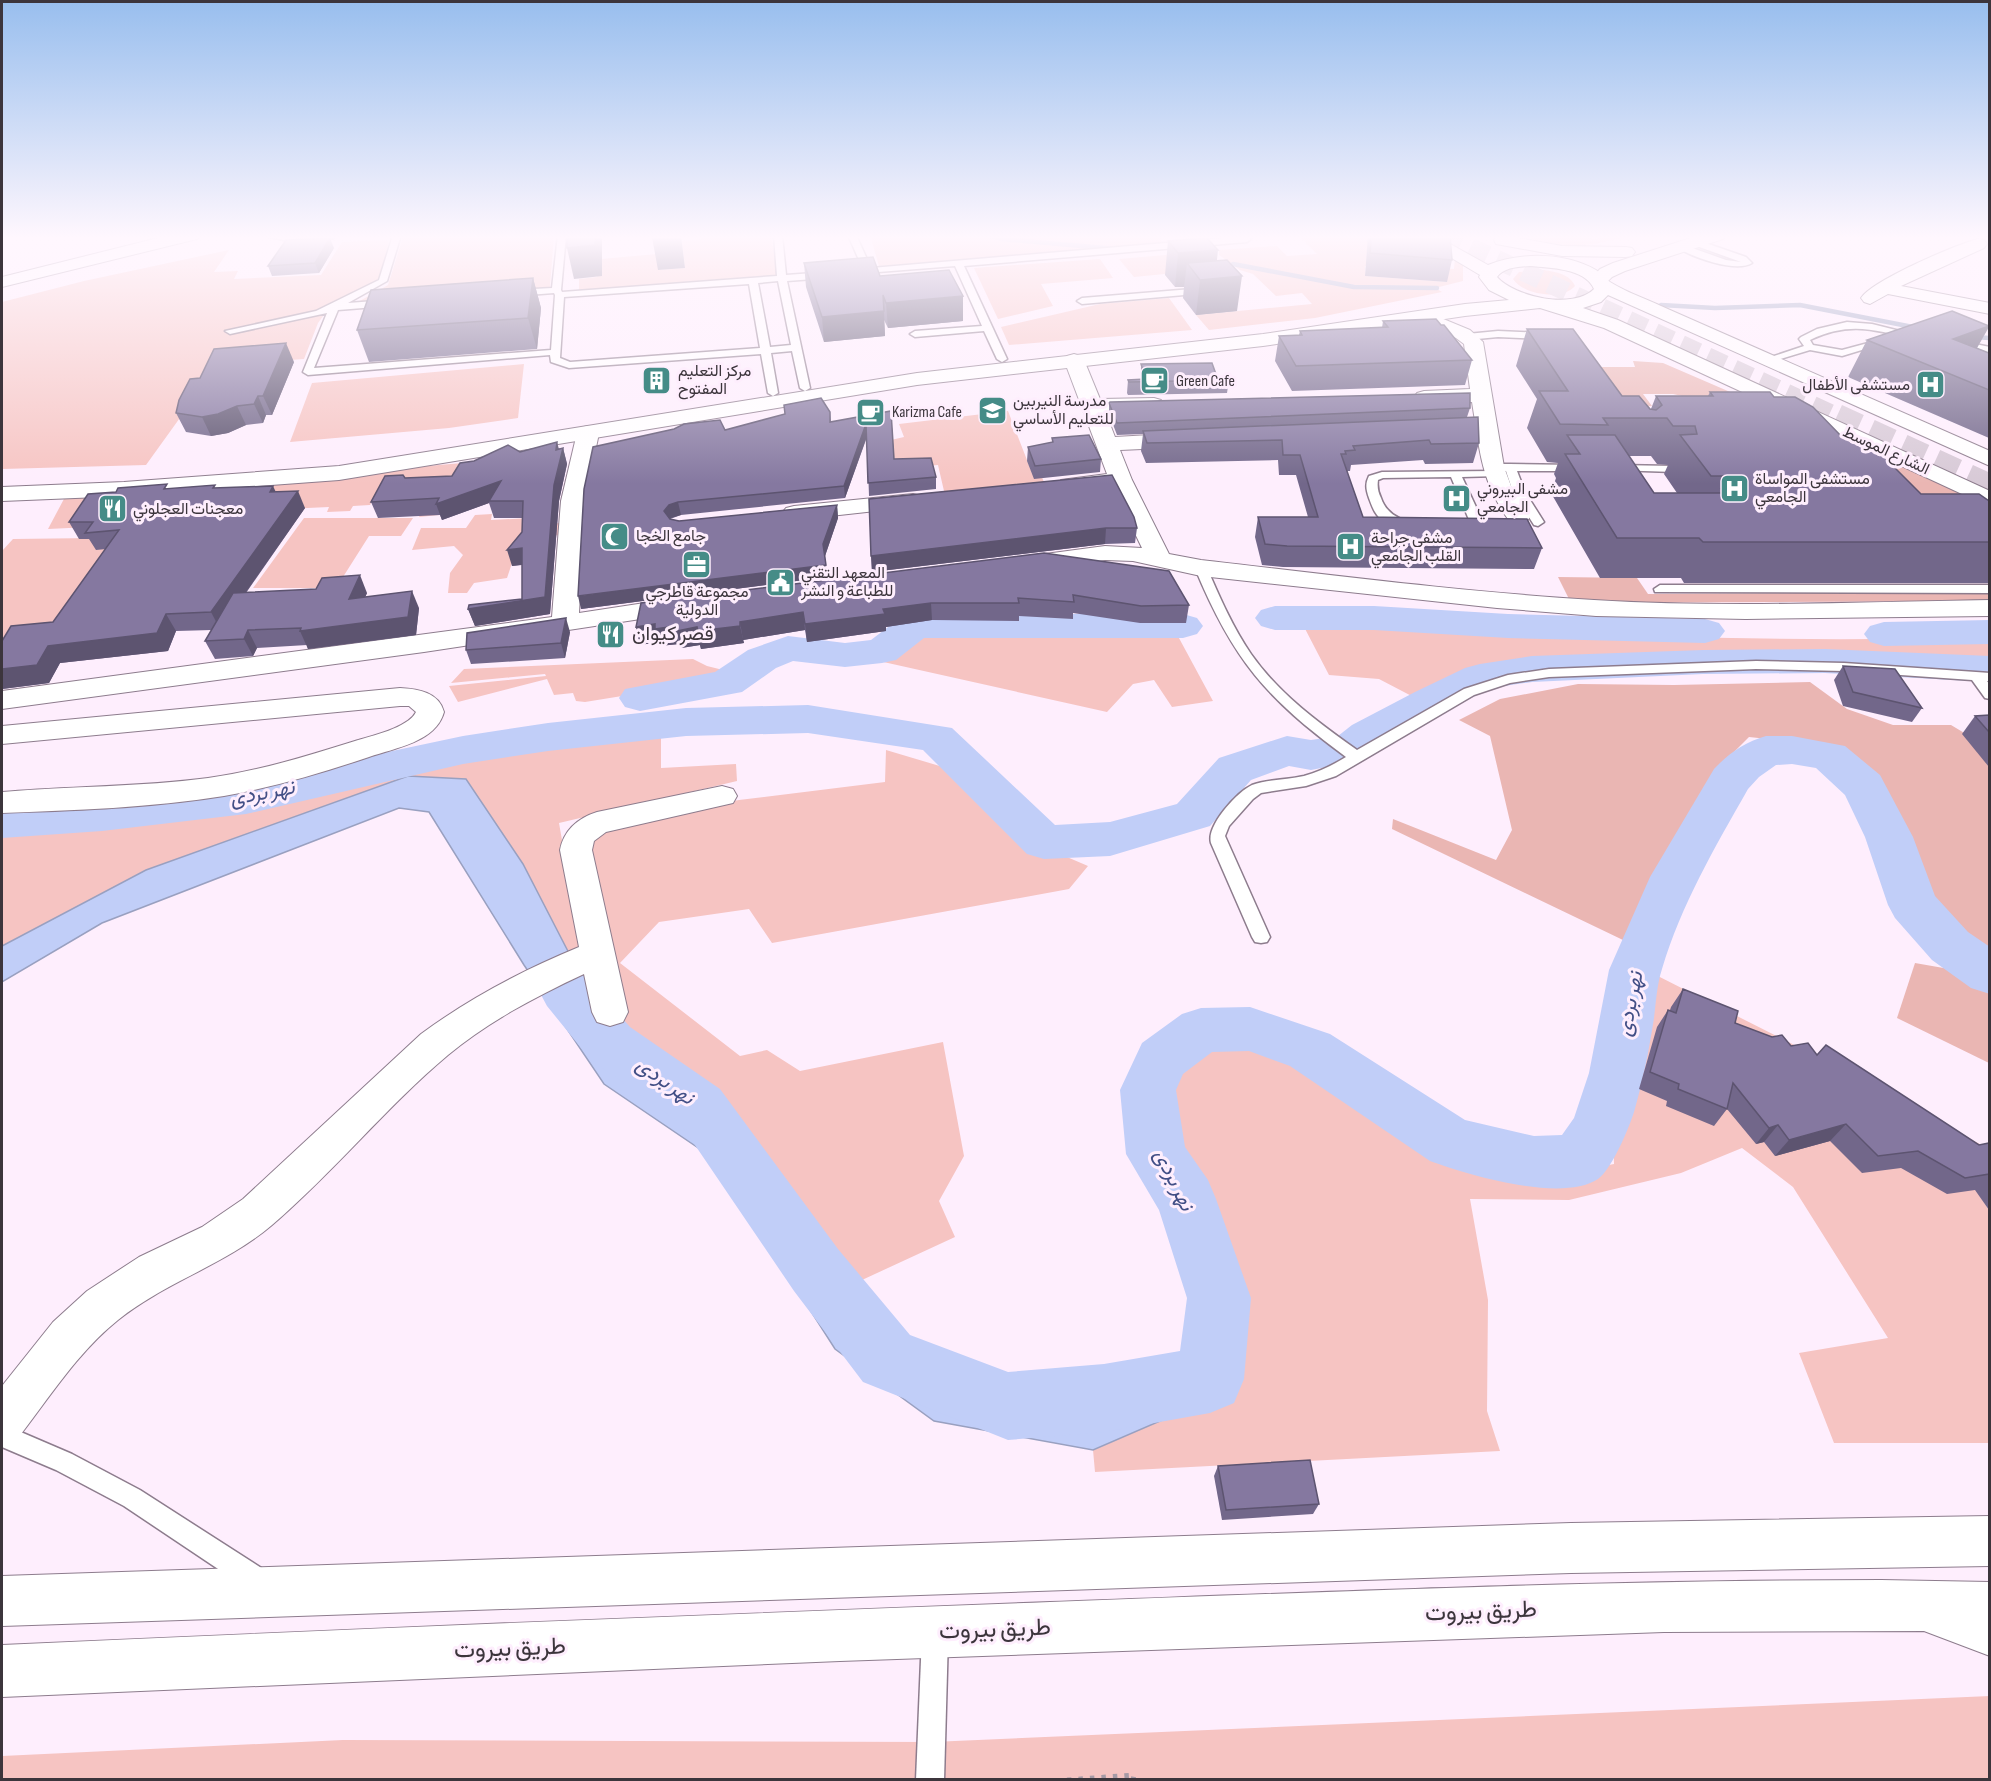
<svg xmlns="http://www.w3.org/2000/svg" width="1991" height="1781" viewBox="0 0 1991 1781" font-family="'Sofia Sans Condensed',Vazirmatn,sans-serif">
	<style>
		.green { fill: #f6c4c2; fill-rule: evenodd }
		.forest { fill: #eab6b3 }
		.water { fill: #c1cef8; stroke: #99a0c0; stroke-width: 1.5 }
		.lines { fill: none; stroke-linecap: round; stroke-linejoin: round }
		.stream { stroke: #99a0c0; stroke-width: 4.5 }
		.river { fill: #c1cef8; fill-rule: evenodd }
		.primary-tunnel-far1 { stroke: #d7c9d6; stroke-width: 19; stroke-dasharray: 19 10; stroke-linecap: butt }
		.primary-tunnel { stroke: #d7c9d6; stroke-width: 24; stroke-dasharray: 24 12; stroke-linecap: butt }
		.lane-casing { stroke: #8d7c8d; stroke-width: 3 }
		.street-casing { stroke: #8d7c8d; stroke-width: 2 }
		.secondary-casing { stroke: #8d7c8d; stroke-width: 2 }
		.primary-casing { stroke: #8d7c8d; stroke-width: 2 }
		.highway-casing { stroke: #8d7c8d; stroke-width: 2 }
		.path { stroke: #a69aa6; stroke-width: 5; stroke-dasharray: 4.5 7; stroke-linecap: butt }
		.lane { fill: #fff; fill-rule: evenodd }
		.street { fill: #fff; fill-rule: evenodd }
		.secondary { fill: #fff; fill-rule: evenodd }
		.primary { fill: #fff; fill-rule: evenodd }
		.highway { fill: #fff; fill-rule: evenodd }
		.wall { fill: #72678a; fill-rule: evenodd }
		.shaded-wall { fill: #5d5470 }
		.building { fill: #8578a0; stroke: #5d5470; stroke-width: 1.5 }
		.labels { text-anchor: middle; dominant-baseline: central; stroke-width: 6; stroke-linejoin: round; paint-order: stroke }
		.far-poi-label { font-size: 16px; fill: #3c353c; stroke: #feeefd; text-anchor: start }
		.far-street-label { font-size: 16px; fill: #3c353c; stroke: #feeefd }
		.poi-label { font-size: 20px; fill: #3c353c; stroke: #feeefd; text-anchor: start }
		.water-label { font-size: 21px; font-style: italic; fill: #424f86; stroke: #feeefd }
		.near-street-label { font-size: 24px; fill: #3c353c; stroke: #feeefd }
	</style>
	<rect width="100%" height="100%" fill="#feeefd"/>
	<g class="green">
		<polygon points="432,235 554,235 550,287 358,302 388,285 403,237"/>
		<polygon points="734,235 771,235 778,275 579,290 579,279 597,277 601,259 657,254 659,270 685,268 682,241"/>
		<polygon points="870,235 1158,235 1162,240 1159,244 879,266"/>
		<path d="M1298,235h72l89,24 4,6v16l-28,7 7,4 -127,26 -106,12 -13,-15 116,-11 -10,-11 -26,3 -23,-22 -13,-4 -21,-15v-5l58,-4 10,10 30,-2zM1367,249l88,9 -1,11 -88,-7zM1365,266l81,6v10l-81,-6z"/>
		<path d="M1534,235h34l26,4 39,-4c-36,10 -58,14 -95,6l-6,-2z"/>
		<polygon points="389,240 380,279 332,304 318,323 304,359 218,365 146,465 2,469 2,302 84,281 229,250 214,272 238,271 234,279 321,275 342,242"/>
		<polygon points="1200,252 1215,269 1134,277 1119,259"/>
		<polygon points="1100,259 1113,278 1041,284 1053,306 998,319 974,268"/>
		<path d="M1544,270c12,2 26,4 31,16 -12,15 -52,9 -62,-7l6,-7z"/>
		<polygon points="1169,298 1192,330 1009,345 1001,327 1100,304"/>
		<polygon points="524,364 518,418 449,428 290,442 312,383"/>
		<polygon points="1008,411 1032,473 1040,473 1044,482 1044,494 920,495 944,491 938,465 902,468 894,457 878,459 869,445 904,437 899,424"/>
		<path d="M486,461l-39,38 -8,16 -20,2 11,-24 -58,8 -2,4 -17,1 -3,5 -23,1 2,-5c-94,3 -187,19 -281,22l17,-32z"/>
		<polygon points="492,514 491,520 531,518 525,527 559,523 559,535 551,536 512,563 507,578 474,583 467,593 448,593 450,573 463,555 454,546 412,550 421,528 466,528 475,515"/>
		<polygon points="304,518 413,518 401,536 369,536 336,588 253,588"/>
		<polygon points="175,537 109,602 2,643 2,551 13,539"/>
		<path d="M1301,621c229,12 459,23 688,16v30l-154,-8 -301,7 -63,11 -46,26 -46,-24 -50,-4z"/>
		<polygon points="1173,627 1213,701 1172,707 1154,680 1133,684 1107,712 861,657 886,653 917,629"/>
		<polygon points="693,659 707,666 735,673 721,680 585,702 576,701 573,693 554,695 547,679 458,702 449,686 546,676 545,674 451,683 464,669"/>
		<polygon points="661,731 661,768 736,764 737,781 559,823 586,977 583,984 523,864 466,779 146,870 2,946 2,826 74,824 245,809 410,767 613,735"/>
		<polygon points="886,750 943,767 1039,845 1088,866 1069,889 772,943 749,909 659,922 620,963 740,1056 767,1050 800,1071 943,1042 964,1156 939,1201 955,1237 849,1286 708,1098 608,1022 585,849 615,822 739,800 885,782"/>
		<polygon points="1642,968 1820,1058 1989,1149 1976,1190 1989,1210 1989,1443 1834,1443 1799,1353 1888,1338 1793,1187 1742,1148 1681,1173 1569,1200 1470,1199 1488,1300 1487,1411 1500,1451 1095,1472 1093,1450 1211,1399 1219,1298 1186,1199 1156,1154 1148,1090 1162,1059 1201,1030 1250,1029 1310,1050 1451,1143 1455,1154 1583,1170 1614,1164 1613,1130"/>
		<polygon points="1990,1696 1989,1780 2,1780 2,1756 343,1740 932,1742"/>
	</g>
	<g class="forest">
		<polygon points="1633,361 1663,363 1989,504 1989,539 1731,407 1673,394 1643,394 1652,406 1625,408 1593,367 1635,367"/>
		<polygon points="1558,577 1637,578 1648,594 1989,592 1989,601 1571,603"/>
		<polygon points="1810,682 1847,709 1893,725 1951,725 1966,734 1990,767 1989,969 1949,940 1922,903 1887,808 1864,779 1845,761 1808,743 1749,737 1720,766 1623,940 1392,829 1393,819 1496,860 1512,830 1490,736 1459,720 1500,699 1578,684 1674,685"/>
		<polygon points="1915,963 1989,976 1989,1063 1897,1018"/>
	</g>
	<polygon class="water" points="408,776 466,779 523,864 573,961 610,1043 700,1106 816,1270 887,1359 1008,1406 1104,1398 1210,1379 1219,1298 1211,1399 1093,1450 934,1421 835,1349 713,1158 604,1084 524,965 429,812 399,808 102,923 2,982 2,946 146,870"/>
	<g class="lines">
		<g class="stream">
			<polyline points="987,235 1002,239 1116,249"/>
			<polyline points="1233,264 1354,287 1437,288"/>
			<polyline points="1661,305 1715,308 1800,305 1918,328"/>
			<polyline points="1972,337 1990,338"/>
		</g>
		<g class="river">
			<polygon points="1275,606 1374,606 1508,614 1705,619 1719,623 1725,631 1719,639 1705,643 1508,638 1374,630 1275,630 1261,626 1255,618 1261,610"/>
			<polygon points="914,614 1183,614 1197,618 1203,626 1197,634 1183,638 924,638 896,660 882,663 845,667 793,661 776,668 742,692 640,711 625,707 619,698 625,689 715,672 748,650 788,636 845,643 871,640 900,618"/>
			<polygon points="1990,620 1990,644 1884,646 1870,642 1864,634 1870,626 1884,622"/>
			<polygon points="1825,649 1990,656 1990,682 1825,673 1703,674 1532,682 1490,688 1382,745 1367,759 1311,770 1289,766 1251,780 1210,826 1110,856 1044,859 1027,854 923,750 808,733 686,736 548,751 463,764 246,814 102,831 2,838 2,806 102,799 246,782 463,736 548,723 686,708 808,705 952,728 1055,825 1110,822 1177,804 1219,758 1287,736 1311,740 1338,736 1352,725 1415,692 1465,668 1480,664 1532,656 1703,650"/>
			<path d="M1766,736h26l53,10 35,29 33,62 22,59 33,36 22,15v47l-19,-6 -39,-28 -37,-42 -7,-13 -23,-68 -20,-42 -29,-27 -24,-4 -16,1 -17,12 -11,12c-33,58 -67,116 -86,180 -5,15 -6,33 -8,49 -5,32 -11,63 -20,94 -5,16 -22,57 -36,67 -36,24 -130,-4 -168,-18l-140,-95 -41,-15 -37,1 -29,22 -7,16 9,57 23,33 8,19 35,99 -7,81 -10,24 -24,10 -106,19 -96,8 -145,-58 -69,-91 -114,-168 -90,-64 -43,-53 -8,-15 8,-15 19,-6 19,6 45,51 90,62 118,160 72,86 98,37 96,-8 76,-13 7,-53 -28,-88 -33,-56 -6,-64 22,-47 40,-29 19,-6 49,-1 80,27 135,86 69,16 28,-1 12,-17 15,-45 20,-103 41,-93 64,-108c15,-16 31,-27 52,-33z"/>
		</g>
		<polyline class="primary-tunnel-far1" points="1444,235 1840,418"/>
		<polyline class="primary-tunnel" points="1837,416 1990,486"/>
		<defs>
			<g id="lane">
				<polygon points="261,235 338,235 334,238 288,241"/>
				<path d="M393,235h8l-14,46 -39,22 40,-3 5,3 -5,3 -50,4 -24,58 237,-18 4,-55 -1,-2 -39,3 -5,-3 5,-3 37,-2 6,-53h8l-5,55 1,2 215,-16 -3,-41h8l4,40 41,-3 4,3 -4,3 -40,3 23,107 -5,3 -5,-3 -8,-37 -21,2 7,40 -5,3 -5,-3 -7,-39 -192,14 -18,-6 -1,-7 -242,20 -5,-3 24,-59 -97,21 -5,-3 91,-20 63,-31zM778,281l13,64 -21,2 -12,-64zM749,284l11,64 -190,14 -10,-4 4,-61z"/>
				<polygon points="848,235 856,235 871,268 1247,236 1251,239 1247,242 964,266 1007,359 1002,362 997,359 984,331 915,337 910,334 915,331 982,326 955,266 853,274 853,270 863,269"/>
				<path d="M1694,239l52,18 6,6c-16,10 -61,-6 -75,-16l4,-3 45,16 15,2 -50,-18 -1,-2z"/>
				<polygon points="1204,288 1207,289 1207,293 1082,304 1077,301 1082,298"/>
				<path d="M1847,322l25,2 48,12 -5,3c-41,-9 -65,-18 -105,1l3,5 29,5 41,-11 5,3 -46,14 -32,-6 -43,13 -5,-3 42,-14 -5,-7 2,-2 16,-8z"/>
				<polygon points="1498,331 1547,333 1552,336 1547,339 1498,337 1467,340 1462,337 1467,334"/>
				<polygon points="1955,340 1990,347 1990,353 1952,345 1950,343"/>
				<polygon points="1510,464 1576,465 1582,468 1576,471 1517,471 1525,492 1544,522 1538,526 1534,525 1513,492 1506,471 1493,470 1487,467 1493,464"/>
				<polygon points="1617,465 1674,466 1680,469 1674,472 1613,470 1613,466"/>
				<path d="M1495,471l4,1v4l-37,1 21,45c-13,15 -83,9 -99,-1 -9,-5 -12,-15 -15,-23 -3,-9 -4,-14 0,-22l13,-4zM1451,477l19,45c-29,3 -78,9 -89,-24 -3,-6 -4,-11 -3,-18l5,-2z"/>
				<path d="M1201,564l6,4c13,30 26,60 44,86 28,40 68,69 106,96l107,-61 44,-14 41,-6 207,-8 88,2 132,9 14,1v8h-3l3,4v14l-5,-1 -13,-18 -128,-9 -88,-2 -207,8 -39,6 -36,12 -138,81 -30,10 -45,7 -8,6 -24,27 -4,10 45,101 -3,5 -6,1 -6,-1 -3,-5 -41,-94c-5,-17 26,-51 41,-58 16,-6 35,-5 52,-9 15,-4 29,-11 42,-19 -80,-59 -113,-97 -151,-189z"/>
				<polygon points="1660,585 1990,585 1990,593 1655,592 1654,589"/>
				<polygon points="2,1424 72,1454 140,1490 266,1571 270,1580 266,1589 257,1593 248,1589 124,1506 56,1470 2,1447"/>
				<polygon points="935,1623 944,1627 948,1636 944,1780 916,1780 922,1636 926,1627"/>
			</g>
			<g id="street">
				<path d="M1978,239l6,1 3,4 -3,4 -83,38 89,17v11l-102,-20 -18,10 -6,-2 -3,-4c12,-18 94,-53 117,-59z"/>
				<path d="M1424,311l46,19 13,12 21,125 7,19 19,31 -4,5 -8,2 -8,-2c-21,-29 -28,-53 -33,-88l-42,2 -8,-1 -3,-5 3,-5 48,-4 -3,-19 -48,1 -7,-2 -3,-4 3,-4 7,-2 46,-2 -6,-45 -8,-6 -39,-17 -2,-4 2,-4z"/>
				<path d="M1074,354l7,2 3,4 16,39 54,-1 7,2 3,4 -3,4 -7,2 -49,1 10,26 71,-4 8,2 3,5 -3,5 -8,2 -66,3 12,30 37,74 32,6c131,15 262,32 393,40 131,8 264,2 396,0v16l-244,3 -150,-3 -99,-8 -296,-32 -68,-15 -28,-1 -75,10 -9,-2 -3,-5 3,-5 9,-2 75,-10 37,2 -29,-60 -44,4 -8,-2 -3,-5 3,-5 46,-6 -43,-114 3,-4z"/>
				<polygon points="588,426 596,428 599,433 585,501 579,613 684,597 693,599 697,605 693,611 424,652 2,709 2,691 552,617 561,501 577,433 580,428"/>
				<polygon points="913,494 921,496 925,501 921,506 794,520 786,518 782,513 786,508 794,506"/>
				<path d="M400,688c18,1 39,4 44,24 -8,30 -49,36 -75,45 -47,16 -95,30 -145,39 -73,12 -149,14 -222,17v-21c69,-6 138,-5 206,-14 51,-7 99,-22 147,-37 16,-5 53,-13 61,-29l-7,-6h-9l-398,38v-18z"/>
				<path d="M722,786l11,3 4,7 -4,7 -127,29 -12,9 -2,9 36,162 -5,10 -13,4 -13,-4 -5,-10 -8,-38c-47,22 -95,47 -136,81 -62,52 -114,117 -176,170 -47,40 -107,57 -154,95 -40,32 -69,78 -100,118l-16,7v-59l51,-64 34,-31 52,-34 63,-30 41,-28 178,-165c49,-36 102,-64 158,-87l-19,-97c4,-20 18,-32 37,-38z"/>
			</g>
			<polygon id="secondary" points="1700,235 1725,235 1723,239 1625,271 1612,277 1605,284 1593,284 1590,280 1600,269 1613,263"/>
			<g id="primary">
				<path d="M1413,235h21l54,30c32,-13 77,-13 108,5 5,3 9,9 14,12 16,10 34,16 51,24l329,145v15l-382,-171 -7,7 -18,6 35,12 372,171v16l-386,-179 -64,-20 -75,8 -202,30 -346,39 -578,95 -215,16 -122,5v-14l122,-5 215,-16 578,-93 346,-39 202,-30 44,-4 -20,-10 -10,-13 1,-2zM1530,266c20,2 55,2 64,23 -21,21 -79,8 -97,-12 7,-10 22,-10 33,-11z"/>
				<polygon points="1503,235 1562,246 1626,247 1632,248 1635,252 1632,256 1626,257 1562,256 1496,244 1494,240 1496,236"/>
				<polygon points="1990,1516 1990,1566 1571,1573 2,1626 2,1576 1571,1523"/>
				<path d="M1881,1580l109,2v74l-66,-25 -260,1 -824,29 -838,36v-52c349,-16 699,-30 1048,-43 277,-10 554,-22 831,-22z"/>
			</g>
			<polygon id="highway" points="170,235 199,235 197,239 2,287 2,277"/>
		</defs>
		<use href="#lane" class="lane-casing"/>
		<use href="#street" class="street-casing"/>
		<use href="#secondary" class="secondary-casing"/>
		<use href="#primary" class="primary-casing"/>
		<use href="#highway" class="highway-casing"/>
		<polyline class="path" points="1067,1780 1134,1775 1133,1780"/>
		<use href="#lane" class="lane"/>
		<use href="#street" class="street"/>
		<use href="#secondary" class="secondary"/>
		<use href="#primary" class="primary"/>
		<use href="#highway" class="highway"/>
	</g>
	<g class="wall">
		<polygon points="1368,235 1450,235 1452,260 1447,282 1365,276"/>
		<polygon points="1168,241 1217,261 1237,311 1196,315 1183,298 1184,287 1175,287 1165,275"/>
		<polygon points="334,248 319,273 272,276 268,266"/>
		<polygon points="804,263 880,276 963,321 888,328 884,320 885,336 824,342 806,287"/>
		<polygon points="533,278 541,308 537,349 369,362 357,330"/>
		<polygon points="1383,321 1472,360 1465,385 1292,391 1275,361 1279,336 1299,335 1300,331 1382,328"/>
		<polygon points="1989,327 1977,348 1989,353 1989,438 1848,377 1867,340"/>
		<path d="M1527,329l95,67 28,13h1l5,-13h52l2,-4 64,5 70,42 77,55 68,7v82h-305l-3,-5h-81l-49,-85 5,-15 -2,-4 4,-11 -11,-1 -20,-34 10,-29 -21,-33zM1629,456h22l6,8 11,1 -4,9 13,19h-23z"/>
		<polygon points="294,362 272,415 266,415 263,423 246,425 228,433 211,436 186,432 176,413 200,378"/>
		<polygon points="1141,364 1229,380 1227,393 1128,395 1127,393 1128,380 1141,379"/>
		<polygon points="1109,403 1470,408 1467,417 1479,443 1473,463 1425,464 1423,460 1351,465 1350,471 1346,471 1363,517 1542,548 1534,569 1283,567 1262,565 1255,537 1258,517 1308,517 1296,475 1279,475 1278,460 1146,463 1141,451 1143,434 1117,435 1109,414"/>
		<polygon points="891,411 894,459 936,477 936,489 869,496 867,437 845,498 681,515 670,519 679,521 837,505 838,518 825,556 827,577 581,609 725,430 830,412 831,422"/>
		<polygon points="1052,438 1101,459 1100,472 1034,479 1027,461 1028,447 1052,443"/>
		<polygon points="563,448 567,464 559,501 550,614 475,626 468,609 522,599 522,565 512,566 522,532 522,518 494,518 489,503 442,520 440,515 378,518 371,502 405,478 452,476 474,461 520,452"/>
		<polygon points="217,488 276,492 305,508 246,593 367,593 365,597 419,608 416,635 308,649 307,645 257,648 253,656 215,659 205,641 212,630 176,631 168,651 60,663 49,683 2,689 2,641 53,622 106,549 96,550 89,539 79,539 69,522 116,492 170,489"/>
		<polygon points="869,499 1137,528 1135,543 1105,544 872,572"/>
		<polygon points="1044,553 1189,605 1186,623 1140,623 1073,613 1073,619 1019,616 1019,621 932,620 886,627 886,631 807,642 805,630 743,640 744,643 701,649 700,645 681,648 679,644 659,646 658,642 640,645 636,627"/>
		<polygon points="570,632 565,658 471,664 466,650"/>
		<polygon points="1843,666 1922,708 1912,722 1843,706 1834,680"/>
		<polygon points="1989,715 1989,767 1962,734 1975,716"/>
		<polygon points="1683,989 1735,1023 1791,1046 1817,1055 1979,1145 1989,1143 1989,1210 1975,1190 1947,1194 1901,1168 1862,1173 1830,1141 1775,1156 1764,1142 1756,1144 1727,1109 1714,1126 1666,1106 1667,1101 1639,1089 1657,1027 1668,1010 1670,1010 1671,1007"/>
		<polygon points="1218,1466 1319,1504 1313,1514 1222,1520 1214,1476"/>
	</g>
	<g class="shaded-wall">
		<polygon points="595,235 602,235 602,276 574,279 567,248"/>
		<polygon points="681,235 685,268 658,270 652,237"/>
		<polygon points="330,238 334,248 319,273 315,263"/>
		<polygon points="1218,250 1215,278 1242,276 1237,311 1196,315 1200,280 1187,263 1184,287 1175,287 1178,253"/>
		<polygon points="533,278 541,308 537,349 528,318"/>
		<polygon points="963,296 963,321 888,328 886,303"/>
		<polygon points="884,311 885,336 824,342 822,317"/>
		<polygon points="1989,326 1969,362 1953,339"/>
		<polygon points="286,343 294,362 272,415 263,396"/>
		<polygon points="258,396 266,415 263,423 254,404"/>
		<polygon points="237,406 246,425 228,433 211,436 202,417"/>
		<polygon points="866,424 867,436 845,498 844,486"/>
		<polygon points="557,442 561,457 563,448 567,464 559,501 550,614 475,626 468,609 545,597"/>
		<polygon points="501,481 489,501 489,503 442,520 436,504"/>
		<polygon points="273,486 281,503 270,492"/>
		<polygon points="298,491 305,508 220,629 211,612"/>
		<polygon points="678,502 681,515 671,518 667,524 664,511 669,505"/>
		<polygon points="837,505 838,518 825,556 823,544"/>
		<polygon points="1106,528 1105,544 872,572 871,556"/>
		<polygon points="522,548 527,564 512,566 507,550"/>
		<polygon points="826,565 827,577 581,609 578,596"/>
		<polygon points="360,575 367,593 357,616 349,599"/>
		<polygon points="412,591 419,608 416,635 308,649 300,631"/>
		<polygon points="931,603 932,620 886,627 886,631 807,642 805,624 883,609"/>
		<polygon points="803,612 805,630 743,640 740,622"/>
		<polygon points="166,614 176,631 168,651 60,663 49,683 2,689 2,669 48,646"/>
		<polygon points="566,618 570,632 565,658 561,643"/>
		<polygon points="655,624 675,626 679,644 659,646 658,642 640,645 636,627"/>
		<polygon points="740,626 744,643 701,649 700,645 681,648 677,631 697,627"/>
		<polygon points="248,630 257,648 253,656 244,639"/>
		<polygon points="1846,1124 1830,1141 1775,1156 1789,1140"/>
		<polygon points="1778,1125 1764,1142 1756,1144 1769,1128"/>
	</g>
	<g class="building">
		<polygon points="567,235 595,235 595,245 567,248"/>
		<polygon points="652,235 678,235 652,237"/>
		<polygon points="1371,235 1450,235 1452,260 1370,253"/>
		<polygon points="330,238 315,263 268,266 286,240"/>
		<polygon points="1207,238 1218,250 1178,253 1168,241"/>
		<polygon points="873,257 880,276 949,270 963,296 886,303 883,295 884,311 822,317 804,263"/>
		<polygon points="1227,260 1242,276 1200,280 1187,263"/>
		<polygon points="533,278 528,318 357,330 371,290"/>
		<polygon points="1952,311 1989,326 1953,339 1989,353 1989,390 1867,340"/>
		<polygon points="1436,319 1441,325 1444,325 1472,360 1296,366 1279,336 1302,335 1300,331 1388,327 1383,321"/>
		<polygon points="1527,329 1573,329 1622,396 1639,396 1650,409 1656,410 1662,405 1656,396 1713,396 1710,392 1770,392 1774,397 1795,397 1813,407 1844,439 1866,439 1921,494 1979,494 1989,501 1989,542 1703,542 1699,538 1617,538 1565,454 1580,454 1567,435 1615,435 1654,493 1724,493 1721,489 1735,488 1742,482 1730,476 1711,476 1680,435 1697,434 1695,426 1673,426 1667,418 1603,418 1608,425 1560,424 1539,391 1568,391"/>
		<polygon points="286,343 263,396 258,396 254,404 237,406 218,414 202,417 176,413 179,400 190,379 200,378 214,349"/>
		<polygon points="1212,363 1217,377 1228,377 1229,380 1129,382 1128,380 1146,379 1141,364"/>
		<polygon points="1470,393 1470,408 1117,423 1109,403 1110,402"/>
		<polygon points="821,398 830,412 830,422 891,411 894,459 931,458 936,477 868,483 866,424 844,486 678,502 669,505 664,511 670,519 679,521 837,505 823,544 826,565 578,596 584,489 593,447 674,429 684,424 720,420 725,430 785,414 784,405"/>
		<polygon points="1478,417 1479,443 1431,444 1429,440 1353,446 1355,450 1345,451 1346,454 1341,454 1363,517 1527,519 1542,548 1287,546 1265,544 1258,517 1318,517 1300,455 1283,455 1282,440 1147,443 1143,431"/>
		<polygon points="1089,435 1101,459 1035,466 1028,447 1053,442 1052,438"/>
		<polygon points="557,442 556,450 563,448 554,485 545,597 468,609 469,605 522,599 522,548 507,550 522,532 523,501 489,501 501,481 436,504 439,498 371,502 385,476 403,475 405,478 452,476 460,463 474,461 508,445 520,452"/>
		<polygon points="1112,475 1134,517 1137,528 1106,528 871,556 869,499"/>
		<polygon points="167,484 164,489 215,485 213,488 273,486 270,492 298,491 211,612 166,614 157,633 48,646 37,665 2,669 2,641 11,626 53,622 119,530 85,533 93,522 69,522 88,494 116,492 118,488"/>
		<polygon points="1044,553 1169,571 1189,605 1141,606 1073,595 1074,602 1018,598 1019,603 931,603 883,609 885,614 805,624 803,612 740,622 740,626 698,631 697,627 677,631 675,626 655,629 655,624 636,627 641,603"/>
		<polygon points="360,575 349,599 412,591 408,617 300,631 301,628 248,630 244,639 205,641 233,593 316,589 322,578"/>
		<polygon points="566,618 561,643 466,650 467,633"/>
		<polygon points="1843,666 1895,669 1922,708 1853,692"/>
		<polygon points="1989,715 1989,732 1975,716"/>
		<polygon points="1683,989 1738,1011 1735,1023 1772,1037 1782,1035 1791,1046 1808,1043 1817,1055 1826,1045 1979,1145 1989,1143 1989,1174 1965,1178 1918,1151 1878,1156 1846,1124 1789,1140 1778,1125 1769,1128 1733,1083 1727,1109 1678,1089 1679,1084 1650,1072 1668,1010 1676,1013"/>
		<polygon points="1310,1460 1319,1504 1226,1510 1218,1466"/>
	</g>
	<linearGradient id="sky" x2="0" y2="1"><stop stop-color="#98beee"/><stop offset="0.49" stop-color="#fff7fe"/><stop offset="1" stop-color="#fff7fe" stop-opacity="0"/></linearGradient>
	<rect width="1991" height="484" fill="url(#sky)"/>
	<defs>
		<symbol id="building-square" viewBox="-11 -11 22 22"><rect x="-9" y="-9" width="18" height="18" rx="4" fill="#458c87" stroke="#feeefd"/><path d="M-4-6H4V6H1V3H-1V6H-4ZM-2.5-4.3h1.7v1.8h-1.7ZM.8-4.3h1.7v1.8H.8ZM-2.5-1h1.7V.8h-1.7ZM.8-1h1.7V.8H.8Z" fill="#fff"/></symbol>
		<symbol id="cafe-square" viewBox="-11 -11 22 22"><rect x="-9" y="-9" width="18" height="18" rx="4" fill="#458c87" stroke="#feeefd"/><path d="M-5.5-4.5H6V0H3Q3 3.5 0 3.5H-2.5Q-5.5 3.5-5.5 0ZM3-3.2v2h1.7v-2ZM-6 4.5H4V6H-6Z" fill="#fff"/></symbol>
		<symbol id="hospital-square" viewBox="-11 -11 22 22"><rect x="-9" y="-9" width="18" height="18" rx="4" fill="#458c87" stroke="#feeefd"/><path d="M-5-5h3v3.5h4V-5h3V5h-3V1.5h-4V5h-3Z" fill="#fff"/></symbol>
		<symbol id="school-square" viewBox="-11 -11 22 22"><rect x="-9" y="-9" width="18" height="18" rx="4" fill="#458c87" stroke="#feeefd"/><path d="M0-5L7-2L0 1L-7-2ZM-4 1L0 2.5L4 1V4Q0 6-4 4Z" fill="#fff"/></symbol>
		<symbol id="restaurant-square" viewBox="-11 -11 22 22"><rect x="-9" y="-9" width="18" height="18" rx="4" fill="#458c87" stroke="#feeefd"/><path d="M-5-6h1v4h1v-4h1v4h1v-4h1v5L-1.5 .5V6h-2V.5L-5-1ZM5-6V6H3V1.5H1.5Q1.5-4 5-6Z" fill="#fff"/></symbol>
		<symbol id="mosque-square" viewBox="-11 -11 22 22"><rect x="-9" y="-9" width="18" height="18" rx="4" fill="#458c87" stroke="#feeefd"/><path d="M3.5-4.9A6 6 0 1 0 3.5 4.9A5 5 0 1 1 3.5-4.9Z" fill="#fff"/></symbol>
		<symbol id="office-square" viewBox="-11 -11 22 22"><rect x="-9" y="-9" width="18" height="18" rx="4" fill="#458c87" stroke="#feeefd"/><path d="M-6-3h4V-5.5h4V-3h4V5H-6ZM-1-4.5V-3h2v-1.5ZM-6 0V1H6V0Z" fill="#fff"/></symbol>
		<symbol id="civic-square" viewBox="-11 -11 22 22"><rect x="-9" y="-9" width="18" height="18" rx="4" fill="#458c87" stroke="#feeefd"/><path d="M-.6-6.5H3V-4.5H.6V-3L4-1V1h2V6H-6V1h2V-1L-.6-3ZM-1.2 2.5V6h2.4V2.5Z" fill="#fff"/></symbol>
	</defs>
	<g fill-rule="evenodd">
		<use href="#building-square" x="640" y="364" width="33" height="33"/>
		<use href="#cafe-square" x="1138" y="364" width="33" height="33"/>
		<use href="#hospital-square" x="1914" y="368" width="33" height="33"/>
		<use href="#school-square" x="976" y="394" width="33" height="33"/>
		<use href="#cafe-square" x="854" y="396" width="33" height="33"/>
		<use href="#hospital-square" x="1718" y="472" width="33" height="33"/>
		<use href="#hospital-square" x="1440" y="482" width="33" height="33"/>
		<use href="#restaurant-square" x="96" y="492" width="33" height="33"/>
		<use href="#mosque-square" x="598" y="520" width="33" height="33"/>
		<use href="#hospital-square" x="1334" y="530" width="33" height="33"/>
		<use href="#office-square" x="680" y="548" width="33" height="33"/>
		<use href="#civic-square" x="764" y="566" width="33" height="33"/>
		<use href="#restaurant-square" x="594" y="618" width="33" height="33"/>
	</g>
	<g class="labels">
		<g class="far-poi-label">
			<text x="678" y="371">مركز التعليم<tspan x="678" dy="18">المفتوح</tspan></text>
			<text x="1176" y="381">Green Cafe</text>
			<text x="1910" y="385" text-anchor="end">مستشفى الأطفال</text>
			<text x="1013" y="401">مدرسة النيربين<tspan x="1013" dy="18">للتعليم الأساسي</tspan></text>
			<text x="892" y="412">Karizma Cafe</text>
			<text x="1755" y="479">مستشفى المواساة<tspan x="1755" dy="18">الجامعي</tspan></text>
			<text x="1477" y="489">مشفى البيروني<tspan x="1477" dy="18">الجامعي</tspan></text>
			<text x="133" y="509">معجنات العجلوني</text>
			<text x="636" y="536">جامع الخجا</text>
			<text x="1371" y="538">مشفى جراحة<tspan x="1371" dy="18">القلب الجامعي</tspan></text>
			<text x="801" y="573">المعهد التقني<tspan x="801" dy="18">للطباعة و النشر</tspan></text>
			<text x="697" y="592" text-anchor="middle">مجموعة قاطرجي<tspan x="697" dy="18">الدولية</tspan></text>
		</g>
		<g class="far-street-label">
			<text transform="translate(1886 451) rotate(25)">الشارع الموسط</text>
		</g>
		<g class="poi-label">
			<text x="632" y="634">قصر كيوان</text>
		</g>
		<g class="water-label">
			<text transform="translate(262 793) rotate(-11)">نهر بردى</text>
			<text transform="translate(1630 1004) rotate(-79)">نهر بردى</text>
			<text transform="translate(665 1081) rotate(35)">نهر بردى</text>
			<text transform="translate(1174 1180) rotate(64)">نهر بردى</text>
		</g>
		<g class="near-street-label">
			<text transform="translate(1481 1611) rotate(-2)">طريق بيروت</text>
			<text transform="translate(995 1629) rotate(-2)">طريق بيروت</text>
			<text transform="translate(510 1648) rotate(-2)">طريق بيروت</text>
		</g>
	</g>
	<rect width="1991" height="1781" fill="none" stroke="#3c353c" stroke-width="6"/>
</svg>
